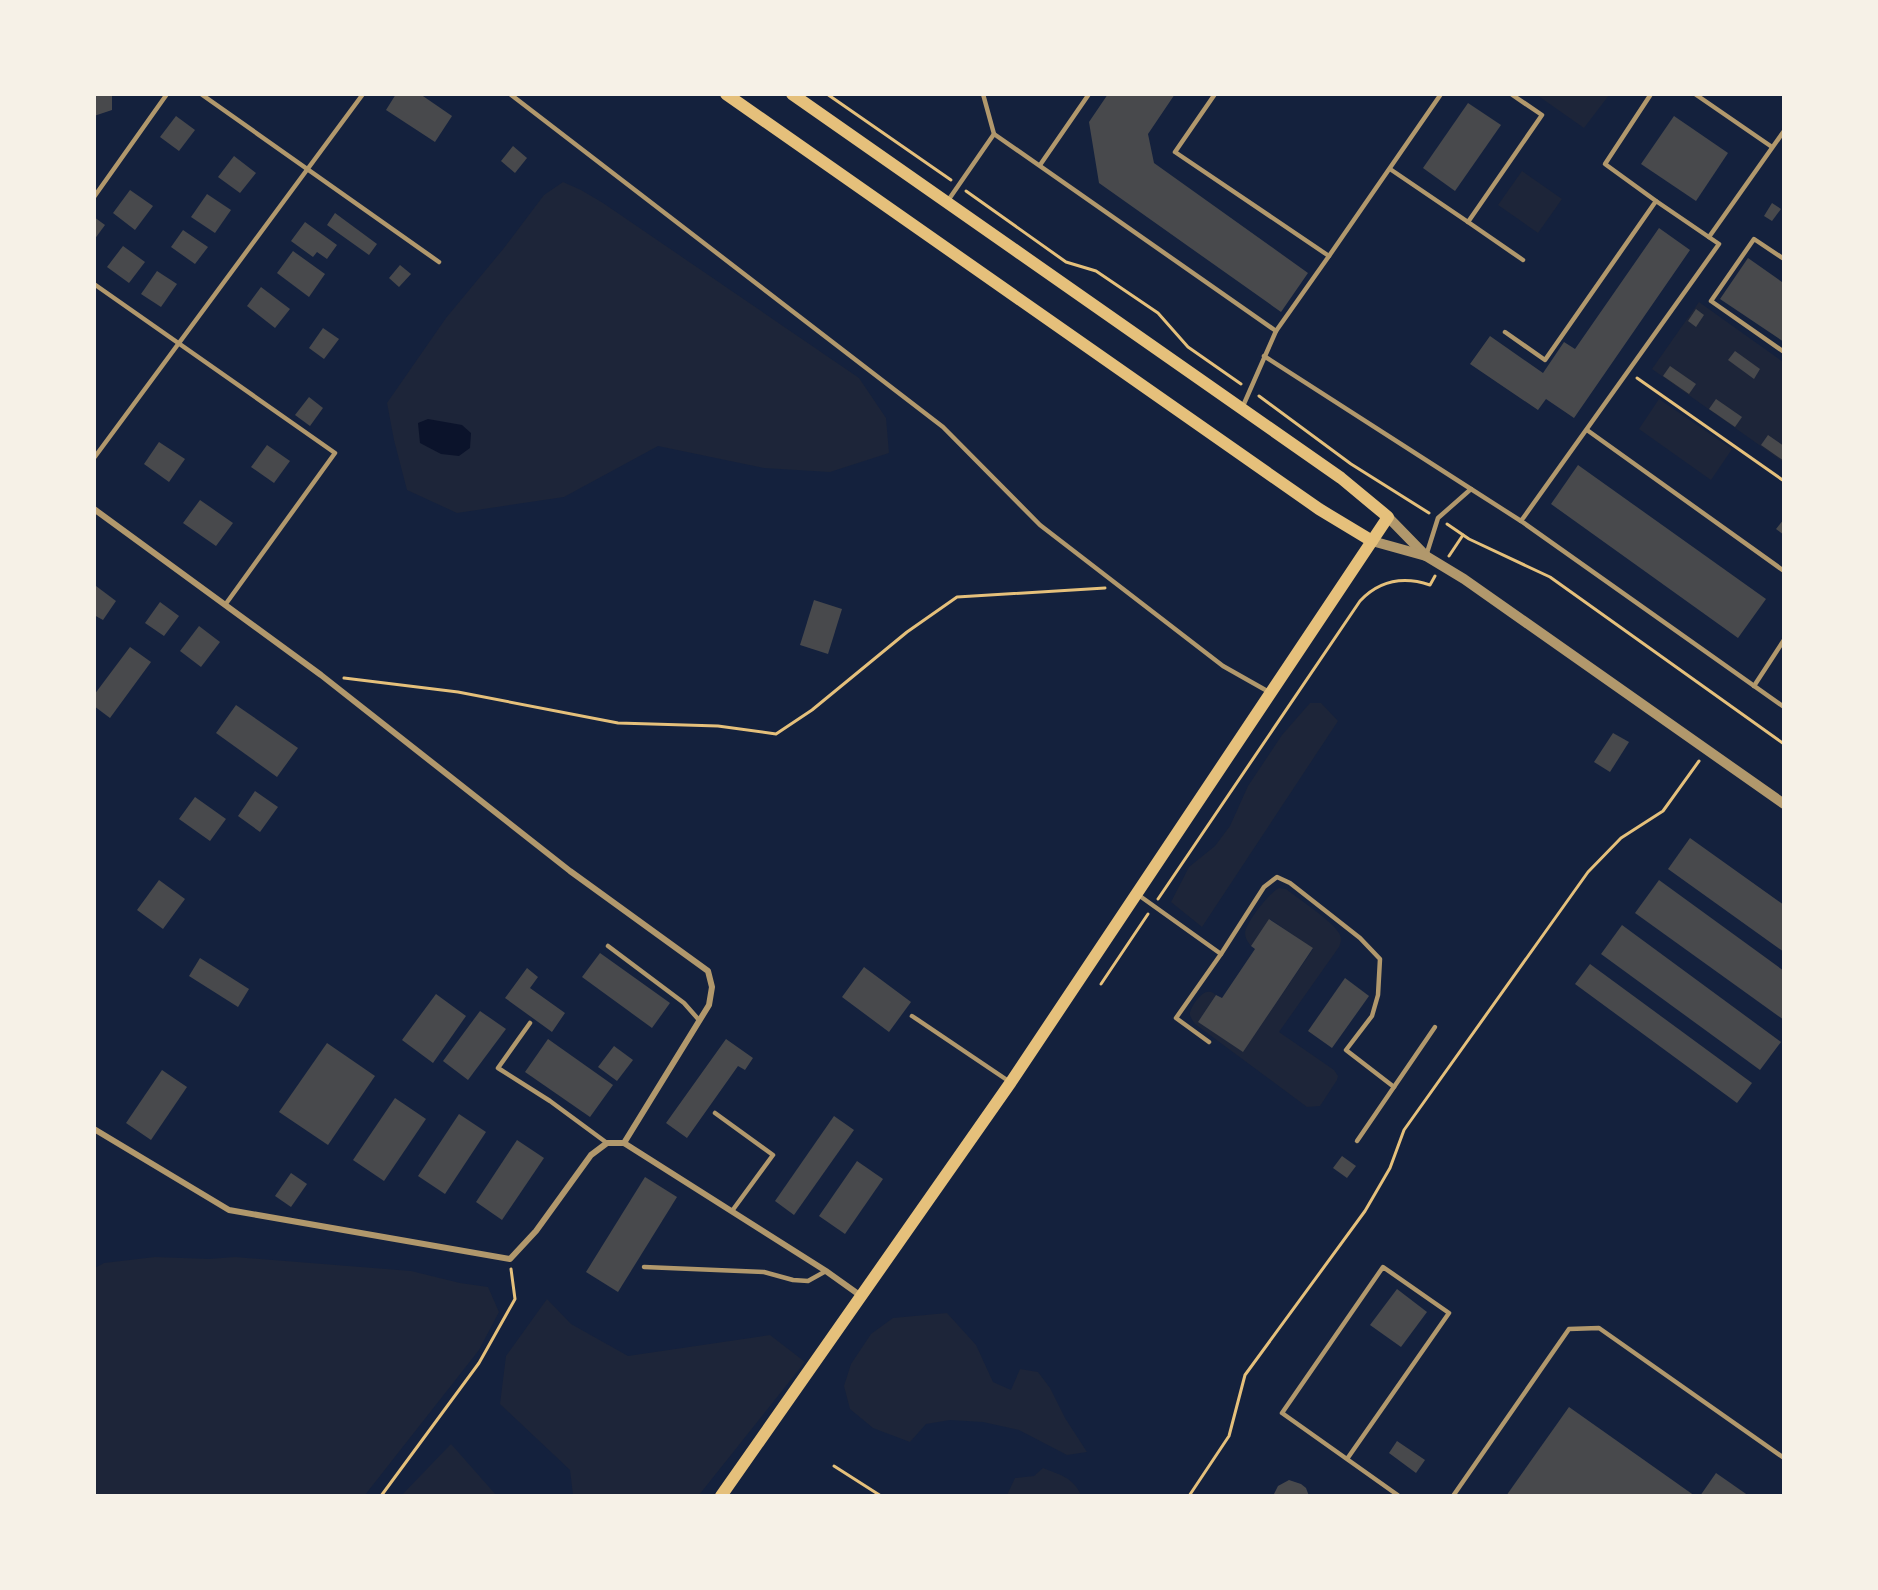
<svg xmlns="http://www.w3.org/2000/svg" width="1878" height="1590" viewBox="0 0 1878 1590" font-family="'IBM Plex Sans',sans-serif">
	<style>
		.green { fill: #1d2539 }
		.water { fill: #0b132b }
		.building { fill: #48494c }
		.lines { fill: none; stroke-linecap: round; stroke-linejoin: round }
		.path { stroke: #e5c07b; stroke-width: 3 }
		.service { stroke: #b1986c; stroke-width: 4.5 }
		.minor { stroke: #b1986c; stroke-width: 6 }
		.tertiary { stroke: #b1986c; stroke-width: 10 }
		.secondary { stroke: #e5c07b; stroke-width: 12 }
	</style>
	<rect width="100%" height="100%" fill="#14213d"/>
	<g class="green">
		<polygon points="1537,95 1609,95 1584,128"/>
		<polygon points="1522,171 1562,199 1538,233 1498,205"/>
		<polygon points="563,182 581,190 603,203 859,378 886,418 889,453 830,472 764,468 658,446 564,497 457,513 407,490 394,440 387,403 446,318 504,248 544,195"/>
		<polygon points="1699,302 1783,362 1783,462 1652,369"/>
		<polygon points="1659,399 1732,449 1711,480 1639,429"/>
		<polygon points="1310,703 1321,703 1338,721 1202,927 1171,902 1189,867 1215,846 1230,826 1248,786 1282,735"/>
		<path d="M1279,888l7,1c13,10 46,32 53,44 3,5 2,9 0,14l-60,85 55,38 4,6 -1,4 -17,26 -13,1 -112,-83c-2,-3 -4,-5 -5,-9 -1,-6 10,-22 17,-23 5,-1 6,1 9,3l-18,27 45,29 70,-102 -43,-30 -19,27c-3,-4 -6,-8 -6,-13 1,-11 25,-41 34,-45z"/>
		<polygon points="155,1257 209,1259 235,1257 411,1271 460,1283 488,1287 499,1312 479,1350 365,1495 95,1495 95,1268 104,1263"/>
		<polygon points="547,1299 571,1324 628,1356 770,1335 805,1362 699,1495 573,1495 570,1470 500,1404 506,1356"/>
		<polygon points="947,1313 976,1345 993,1382 1011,1390 1020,1369 1038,1372 1050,1388 1065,1418 1087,1452 1067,1455 1019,1430 983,1422 950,1420 926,1424 910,1442 873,1428 850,1409 844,1386 851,1364 871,1334 893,1318"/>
		<polygon points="451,1444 496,1495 402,1495"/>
		<path d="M1043,1468c17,7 30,9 38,27h-74l8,-17 19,-2z"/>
	</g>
	<polygon class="water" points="428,419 462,425 471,433 470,448 459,456 441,454 420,443 418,423"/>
	<g class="building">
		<polygon points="94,94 112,94 112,110 94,116"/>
		<polygon points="396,94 420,94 452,116 435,142 386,110"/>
		<polygon points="1108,94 1175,94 1148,134 1154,163 1308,273 1281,312 1099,183 1089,122"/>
		<polygon points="1468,103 1501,125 1455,191 1423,168"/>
		<polygon points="176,116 195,130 179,151 160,137"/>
		<polygon points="1674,116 1728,153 1696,201 1641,164"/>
		<polygon points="513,146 527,158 515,173 501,161"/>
		<polygon points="234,156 256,173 240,193 218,177"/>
		<polygon points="130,190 153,206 135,230 113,213"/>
		<polygon points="207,194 231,210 215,233 191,217"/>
		<polygon points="1772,203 1781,209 1772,221 1764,216"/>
		<polygon points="335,213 377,244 369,255 327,225"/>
		<polygon points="94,217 105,225 94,240"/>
		<polygon points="305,222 337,245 327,259 317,252 313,257 291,241"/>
		<polygon points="1659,228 1690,250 1574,418 1546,399 1538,410 1470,364 1490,336 1543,373 1564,342 1575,349"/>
		<polygon points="183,230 208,247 195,264 171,247"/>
		<polygon points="123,246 145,262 129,283 107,267"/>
		<polygon points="293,251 325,274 309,297 277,273"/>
		<polygon points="1748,258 1782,282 1784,279 1784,342 1720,299"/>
		<polygon points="400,265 411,274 399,287 389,278"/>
		<polygon points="157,271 177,284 161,307 141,294"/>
		<polygon points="261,287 290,309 275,328 247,306"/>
		<polygon points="1696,309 1704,315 1696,327 1688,321"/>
		<polygon points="323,328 339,339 324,359 309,348"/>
		<polygon points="1735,351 1760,369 1754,379 1728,360"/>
		<polygon points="1670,366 1696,384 1689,394 1663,376"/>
		<polygon points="309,397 323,408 310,426 295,415"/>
		<polygon points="1716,399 1742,417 1735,427 1709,409"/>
		<polygon points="1768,435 1784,446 1784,461 1761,445"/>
		<polygon points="159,442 185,459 169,482 144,464"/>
		<polygon points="267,445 290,461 274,483 251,467"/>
		<polygon points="1578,465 1766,599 1738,638 1551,504"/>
		<polygon points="200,500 233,523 216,546 183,523"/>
		<polygon points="1784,519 1784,535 1776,529"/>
		<polygon points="96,586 116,601 103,620 94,615"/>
		<polygon points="814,600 842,609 828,654 800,645"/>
		<polygon points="160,602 179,616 164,636 145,623"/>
		<polygon points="199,626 220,642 201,667 180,651"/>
		<polygon points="130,647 151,662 110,718 94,706 94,695"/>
		<polygon points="236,705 298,748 277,777 216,733"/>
		<polygon points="1613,733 1629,742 1610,772 1594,762"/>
		<polygon points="255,791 278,807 260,832 238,816"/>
		<polygon points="195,797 226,819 210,841 179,819"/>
		<polygon points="1690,838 1784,905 1784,952 1668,869"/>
		<polygon points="159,880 185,899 163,929 137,910"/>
		<polygon points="1659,880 1784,971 1784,1020 1635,913"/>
		<polygon points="1269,919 1313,948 1243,1052 1198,1022 1216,995 1222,998 1255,949 1251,946"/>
		<polygon points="1622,925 1781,1042 1760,1070 1601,954"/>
		<polygon points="600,953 670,1003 652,1028 582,977"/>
		<polygon points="200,958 249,989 238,1007 189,976"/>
		<polygon points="1590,964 1752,1083 1737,1103 1575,984"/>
		<polygon points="864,967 911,1002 889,1032 842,997"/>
		<polygon points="527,968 538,977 530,988 565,1013 552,1032 505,998"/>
		<polygon points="1345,978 1369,996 1332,1048 1308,1031"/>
		<polygon points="436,994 466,1016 433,1063 402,1040"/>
		<polygon points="480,1011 506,1029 468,1080 443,1061"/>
		<polygon points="548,1039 613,1085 590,1117 525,1072"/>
		<polygon points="726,1039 753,1058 745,1070 738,1066 687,1138 666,1123"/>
		<polygon points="327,1043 375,1076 328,1145 279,1112"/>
		<polygon points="614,1046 633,1060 617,1081 598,1067"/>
		<polygon points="162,1070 187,1087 151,1140 126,1123"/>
		<polygon points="395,1098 426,1119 384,1181 353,1160"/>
		<polygon points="459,1114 486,1132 445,1194 418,1176"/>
		<polygon points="834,1116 854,1130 794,1215 775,1201"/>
		<polygon points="517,1140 544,1158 502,1220 476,1202"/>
		<polygon points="1342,1156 1356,1166 1347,1178 1333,1168"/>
		<polygon points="857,1161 883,1179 845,1234 819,1216"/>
		<polygon points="291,1173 307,1184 291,1207 275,1196"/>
		<polygon points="645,1177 677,1197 618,1292 586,1272"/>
		<polygon points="1397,1289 1427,1312 1401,1347 1370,1325"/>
		<polygon points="1569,1407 1695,1496 1506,1496"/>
		<polygon points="1397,1441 1425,1460 1416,1473 1389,1453"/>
		<polygon points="1716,1473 1749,1496 1700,1496"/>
		<polygon points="1289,1480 1301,1484 1306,1488 1309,1496 1273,1496 1278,1486"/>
	</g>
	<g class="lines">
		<g class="path">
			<polyline points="827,94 951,180"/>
			<polyline points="966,191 1066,262 1096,271 1158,313 1188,347 1241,384"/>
			<polyline points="1637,378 1784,481"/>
			<polyline points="1259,396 1351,464 1429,513"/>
			<polyline points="1447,524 1469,539 1550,577 1784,744"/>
			<polyline points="1449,556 1463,535"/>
			<polyline points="344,678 458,692 618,723 718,726 776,734 812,710 907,632 957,597 1105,588"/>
			<path d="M1158,899l202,-298c19,-20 43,-25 70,-16l5,-9"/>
			<polyline points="1101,984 1148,914"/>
			<polyline points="834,1466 881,1496"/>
			<polyline points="381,1496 479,1363 515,1299 511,1269"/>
			<polyline points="1189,1496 1229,1436 1245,1375 1365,1211 1390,1168 1404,1130 1588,872 1621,838 1663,811 1699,761"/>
		</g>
		<g class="service">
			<polyline points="201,94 439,262"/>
			<polyline points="510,94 943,427 1040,525 1223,666 1269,692"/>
			<polyline points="983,94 994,134"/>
			<polyline points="1215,94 1175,152 1329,256 1276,331"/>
			<polyline points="1651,94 1605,164 1656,201"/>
			<polyline points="1695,94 1772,147"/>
			<polyline points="1040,165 1089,94"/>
			<polyline points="1390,169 1468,222 1542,115 1511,94"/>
			<polyline points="94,197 167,94"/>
			<polyline points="947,202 994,134 1276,331 1243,406"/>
			<polyline points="1468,222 1523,260"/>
			<polyline points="1709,237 1784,131"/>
			<polyline points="1329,256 1441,94"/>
			<polyline points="1784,259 1754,239 1711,301 1784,352"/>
			<polyline points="94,284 335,453 225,605"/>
			<polyline points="1264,356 1471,489"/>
			<polyline points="1587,430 1784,571"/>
			<polyline points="94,458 363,94"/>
			<polyline points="1521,521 1784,707"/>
			<polyline points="1426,556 1438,518 1471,489 1521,521 1719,244 1656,201 1545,360 1505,332"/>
			<polyline points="1754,686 1784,640"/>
			<polyline points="1137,894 1221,954"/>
			<polyline points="608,946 684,1003 699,1020"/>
			<polyline points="912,1016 1010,1082"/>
			<polyline points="530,1023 498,1068 550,1101 607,1143"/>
			<polyline points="1209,1042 1176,1018 1221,954 1264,887 1277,877 1290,883 1360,938 1380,959 1378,995 1372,1016 1346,1050 1394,1087"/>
			<polyline points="715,1113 773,1155 732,1211"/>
			<polyline points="1357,1141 1435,1027"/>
			<polyline points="644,1267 764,1272 793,1280 808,1281 826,1271"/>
			<polyline points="1347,1459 1449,1313 1383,1267 1282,1413 1399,1496"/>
			<polyline points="1453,1496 1569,1329 1599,1328 1784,1458"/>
		</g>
		<g class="minor">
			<polyline points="94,509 321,675 570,871 708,971 712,987 709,1005 624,1143"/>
			<polyline points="94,1129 229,1210 510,1259 536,1231 591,1155 607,1143 624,1143 826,1271 861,1296"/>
		</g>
		<g class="tertiary">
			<polyline points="1388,517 1426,556 1464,579 1784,804"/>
			<polyline points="1372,541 1426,556"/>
		</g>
		<g class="secondary">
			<polyline points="726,94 1319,509 1372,541"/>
			<polyline points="721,1496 1011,1082 1388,517 1341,478 792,94"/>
		</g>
	</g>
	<rect width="1878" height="1590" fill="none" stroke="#f6f1e7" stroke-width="192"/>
</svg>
